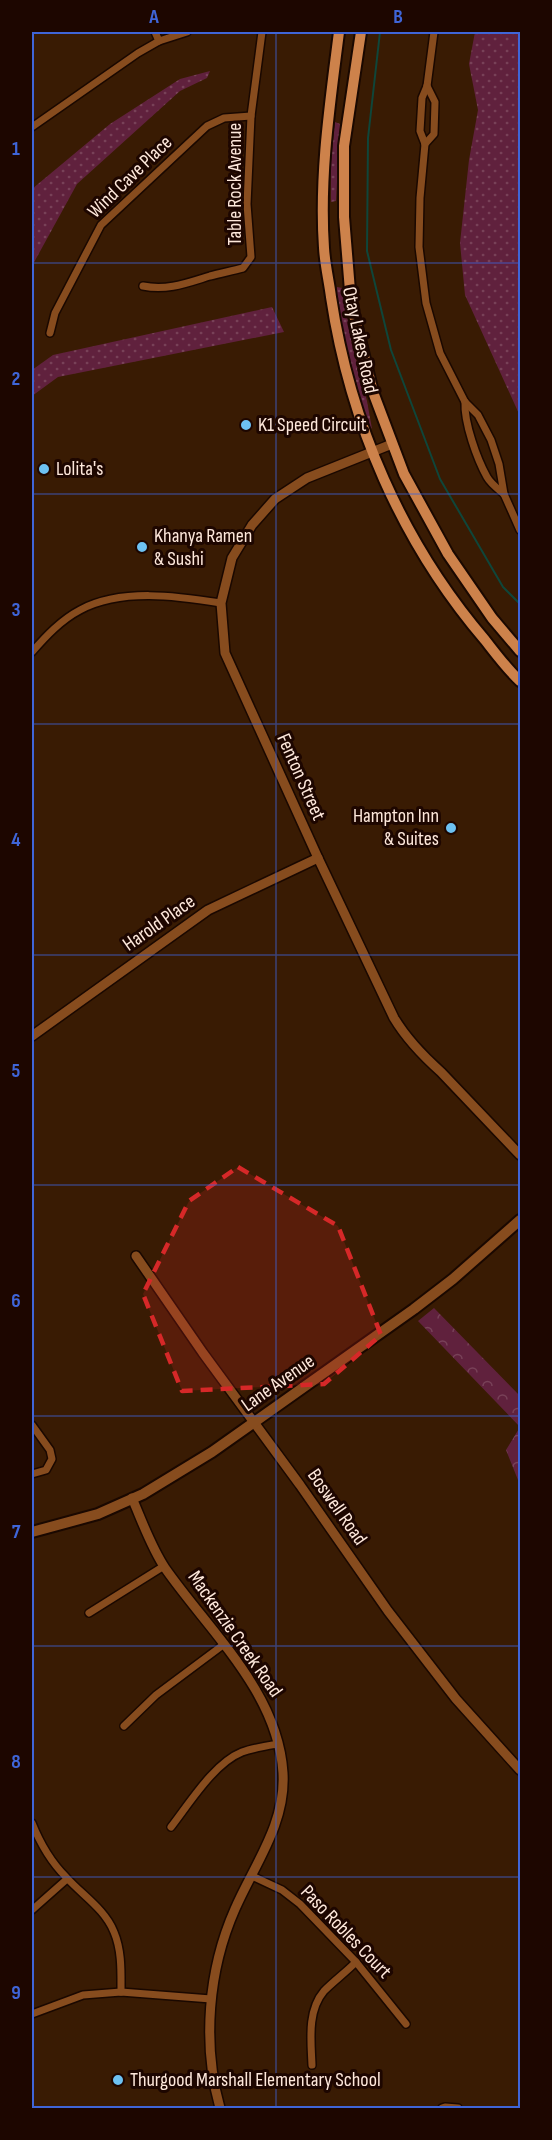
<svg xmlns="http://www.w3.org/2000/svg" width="552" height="2140" viewBox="0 0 552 2140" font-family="'Sofia Sans Condensed',sans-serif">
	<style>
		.grass { fill: url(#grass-dots) }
		.forest { fill: url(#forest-crowns) }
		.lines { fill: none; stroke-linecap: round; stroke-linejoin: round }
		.stream { stroke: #0f463a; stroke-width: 2 }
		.minor-casing { stroke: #1a0800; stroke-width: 10 }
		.tertiary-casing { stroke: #1a0800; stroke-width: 12 }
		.secondary-casing { stroke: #1a0800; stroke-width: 14 }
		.primary-casing { stroke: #1a0800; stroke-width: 14 }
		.minor { stroke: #874c1e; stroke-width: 7 }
		.tertiary { stroke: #874c1e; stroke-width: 9 }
		.secondary { stroke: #874c1e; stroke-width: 10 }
		.primary { stroke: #cd824b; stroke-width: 10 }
		.marked { fill: #d62828; fill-opacity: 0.2; stroke: #d62828; stroke-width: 4.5; stroke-dasharray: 12 8; stroke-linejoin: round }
		.grid { fill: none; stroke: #3f65d8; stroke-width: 1.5; stroke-opacity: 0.55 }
		.poi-dot { fill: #6dc2f3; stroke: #1d0600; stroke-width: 2 }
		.labels { text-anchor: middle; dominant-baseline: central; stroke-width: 6; stroke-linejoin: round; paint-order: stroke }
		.street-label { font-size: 20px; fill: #fee8db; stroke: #1d0600 }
		.poi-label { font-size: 20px; fill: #fee8db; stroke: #1d0600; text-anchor: start }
		.neatline { fill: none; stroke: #3f65d8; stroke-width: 2 }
		.grid-label { font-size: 20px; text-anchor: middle; font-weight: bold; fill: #3f65d8 }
	</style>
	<defs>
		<pattern id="grass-dots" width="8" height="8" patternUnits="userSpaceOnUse" patternTransform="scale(1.5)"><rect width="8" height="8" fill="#60213d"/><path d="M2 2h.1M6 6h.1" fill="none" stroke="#784158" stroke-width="1.8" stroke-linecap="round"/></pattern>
		<pattern id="forest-crowns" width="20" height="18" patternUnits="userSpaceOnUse" patternTransform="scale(1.5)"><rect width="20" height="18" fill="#60213d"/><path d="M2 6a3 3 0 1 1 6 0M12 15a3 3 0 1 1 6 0" fill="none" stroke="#784158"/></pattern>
	</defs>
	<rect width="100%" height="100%" fill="#391b03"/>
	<g class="grass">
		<polygon points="475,32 520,32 520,416 465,295 460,243 469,160 478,110 469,64"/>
		<polygon points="210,71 207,78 180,91 77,184 32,266 32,189 110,124 180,79"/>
		<polygon points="335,122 340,124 336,201 331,202 331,162"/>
		<path d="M337,287l5,1 10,56 15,57 5,28c-13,-20 -37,-119 -35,-142z"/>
		<polygon points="272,307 284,332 58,377 32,396 32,370 53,355"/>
	</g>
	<polygon class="forest" points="434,1308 520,1396 520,1485 506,1450 520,1427 418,1321"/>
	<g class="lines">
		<polyline class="stream" points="380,32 368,138 367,251 391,350 440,479 503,587 520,604"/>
		<defs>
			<g id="minor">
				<polyline points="155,32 159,41"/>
				<polyline points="434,32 427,86 422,98 420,131 425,144 420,198 419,247 426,303 440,353 465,402 478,415 491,440 499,464 504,494 520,530"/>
				<polyline points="32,127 138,53 159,41 187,32"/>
				<polyline points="425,144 434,134 435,102 427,86"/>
				<path d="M143,286c24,5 44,-3 67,-10 11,-3 22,-5 33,-8l8,-11 -4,-53 4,-88 11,-84"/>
				<polyline points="50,333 55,313 101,225 207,126 224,118 251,116"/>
				<path d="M465,402c-1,21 12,57 22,75 4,7 11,12 17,17"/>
				<path d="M32,652c14,-16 29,-32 48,-42 41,-22 97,-14 141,-7"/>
				<polyline points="32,1425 50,1450 52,1459 46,1470 32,1474"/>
				<polyline points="89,1613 164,1566"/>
				<polyline points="124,1726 156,1695 223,1645"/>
				<path d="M32,1823c8,20 18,38 34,54 16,18 39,32 48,55 8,19 7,40 7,60"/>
				<path d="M171,1827c18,-23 43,-64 71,-75 11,-4 24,-6 36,-8"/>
				<polyline points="252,1876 282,1890 300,1904 356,1962 406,2024"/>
				<polyline points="32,1910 67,1879"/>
				<polyline points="32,2014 83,1995 121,1992 211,1999"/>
				<path d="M312,2065c-1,-24 -5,-54 12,-74 10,-10 22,-19 32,-29"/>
				<polyline points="442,2108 445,2107 458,2108"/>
			</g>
			<g id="tertiary">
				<path d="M392,444l-85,34 -32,21 -23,26 -20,33 -11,45 4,50 93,205 76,160c12,20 29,38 47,54l79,83"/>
				<polyline points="32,1036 208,910 318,858"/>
				<polyline points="136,1256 203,1353 300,1485 388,1611 456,1699 520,1770"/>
				<path d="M132,1498c10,23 19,49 33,70 44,63 113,124 118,205 3,51 -29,92 -48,136 -27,61 -33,135 -15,199"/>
			</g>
			<polyline id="secondary" points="32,1532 98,1514 143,1494 212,1452 414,1309 453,1279 520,1220"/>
			<g id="primary">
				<path d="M339,32c-9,71 -20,144 -15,216 1,17 5,33 7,49 19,126 71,246 154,343 11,14 22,29 35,41"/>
				<polyline points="361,32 344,146 344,217 351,303 373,392 404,474 448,554 492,618 520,651"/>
			</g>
		</defs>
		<use href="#minor" class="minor-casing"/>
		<use href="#tertiary" class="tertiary-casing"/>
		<use href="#secondary" class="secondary-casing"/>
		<use href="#primary" class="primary-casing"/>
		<use href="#minor" class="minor"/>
		<use href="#tertiary" class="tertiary"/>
		<use href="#secondary" class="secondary"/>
		<use href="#primary" class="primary"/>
	</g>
	<path class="marked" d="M238,1167l100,59 43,109 -57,49 -142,7 -39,-97 46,-93z"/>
	<path class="grid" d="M276,32v2076M32,263h488M32,494h488M32,724h488M32,955h488M32,1185h488M32,1416h488M32,1646h488M32,1877h488"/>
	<g class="poi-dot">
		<circle cx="246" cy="425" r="6"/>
		<circle cx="44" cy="469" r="6"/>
		<circle cx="142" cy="547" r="6"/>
		<circle cx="451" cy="828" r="6"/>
		<circle cx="118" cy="2080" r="6"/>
	</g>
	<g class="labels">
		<g class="street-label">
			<text transform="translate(130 177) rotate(-44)">Wind Cave Place</text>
			<text transform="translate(235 184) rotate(-90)">Table Rock Avenue</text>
			<text transform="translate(360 340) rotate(78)">Otay Lakes Road</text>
			<text transform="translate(301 777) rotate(66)">Fenton Street</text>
			<text transform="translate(159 923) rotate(-35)">Harold Place</text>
			<text transform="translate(278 1383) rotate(-35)">Lane Avenue</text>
			<text transform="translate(337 1507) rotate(55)">Boswell Road</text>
			<text transform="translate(235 1634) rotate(55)">Mackenzie Creek Road</text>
			<text transform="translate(346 1932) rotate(46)">Paso Robles Court</text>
		</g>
		<g class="poi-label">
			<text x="258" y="425">K1 Speed Circuit</text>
			<text x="56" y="469">Lolita's</text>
			<text x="154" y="536">Khanya Ramen<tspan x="154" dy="23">&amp; Sushi</tspan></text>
			<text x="439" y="816" text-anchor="end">Hampton Inn<tspan x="439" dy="23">&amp; Suites</tspan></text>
			<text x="130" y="2080">Thurgood Marshall Elementary School</text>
		</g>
	</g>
	<rect width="552" height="2140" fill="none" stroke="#1d0600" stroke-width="66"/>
	<rect x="33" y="33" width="486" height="2074" class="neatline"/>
	<g class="grid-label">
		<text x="154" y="23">A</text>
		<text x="398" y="23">B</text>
		<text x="16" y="155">1</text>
		<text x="16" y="385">2</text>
		<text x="16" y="616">3</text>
		<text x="16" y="846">4</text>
		<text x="16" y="1077">5</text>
		<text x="16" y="1307">6</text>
		<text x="16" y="1538">7</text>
		<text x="16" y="1768">8</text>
		<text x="16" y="1999">9</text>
	</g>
</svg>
